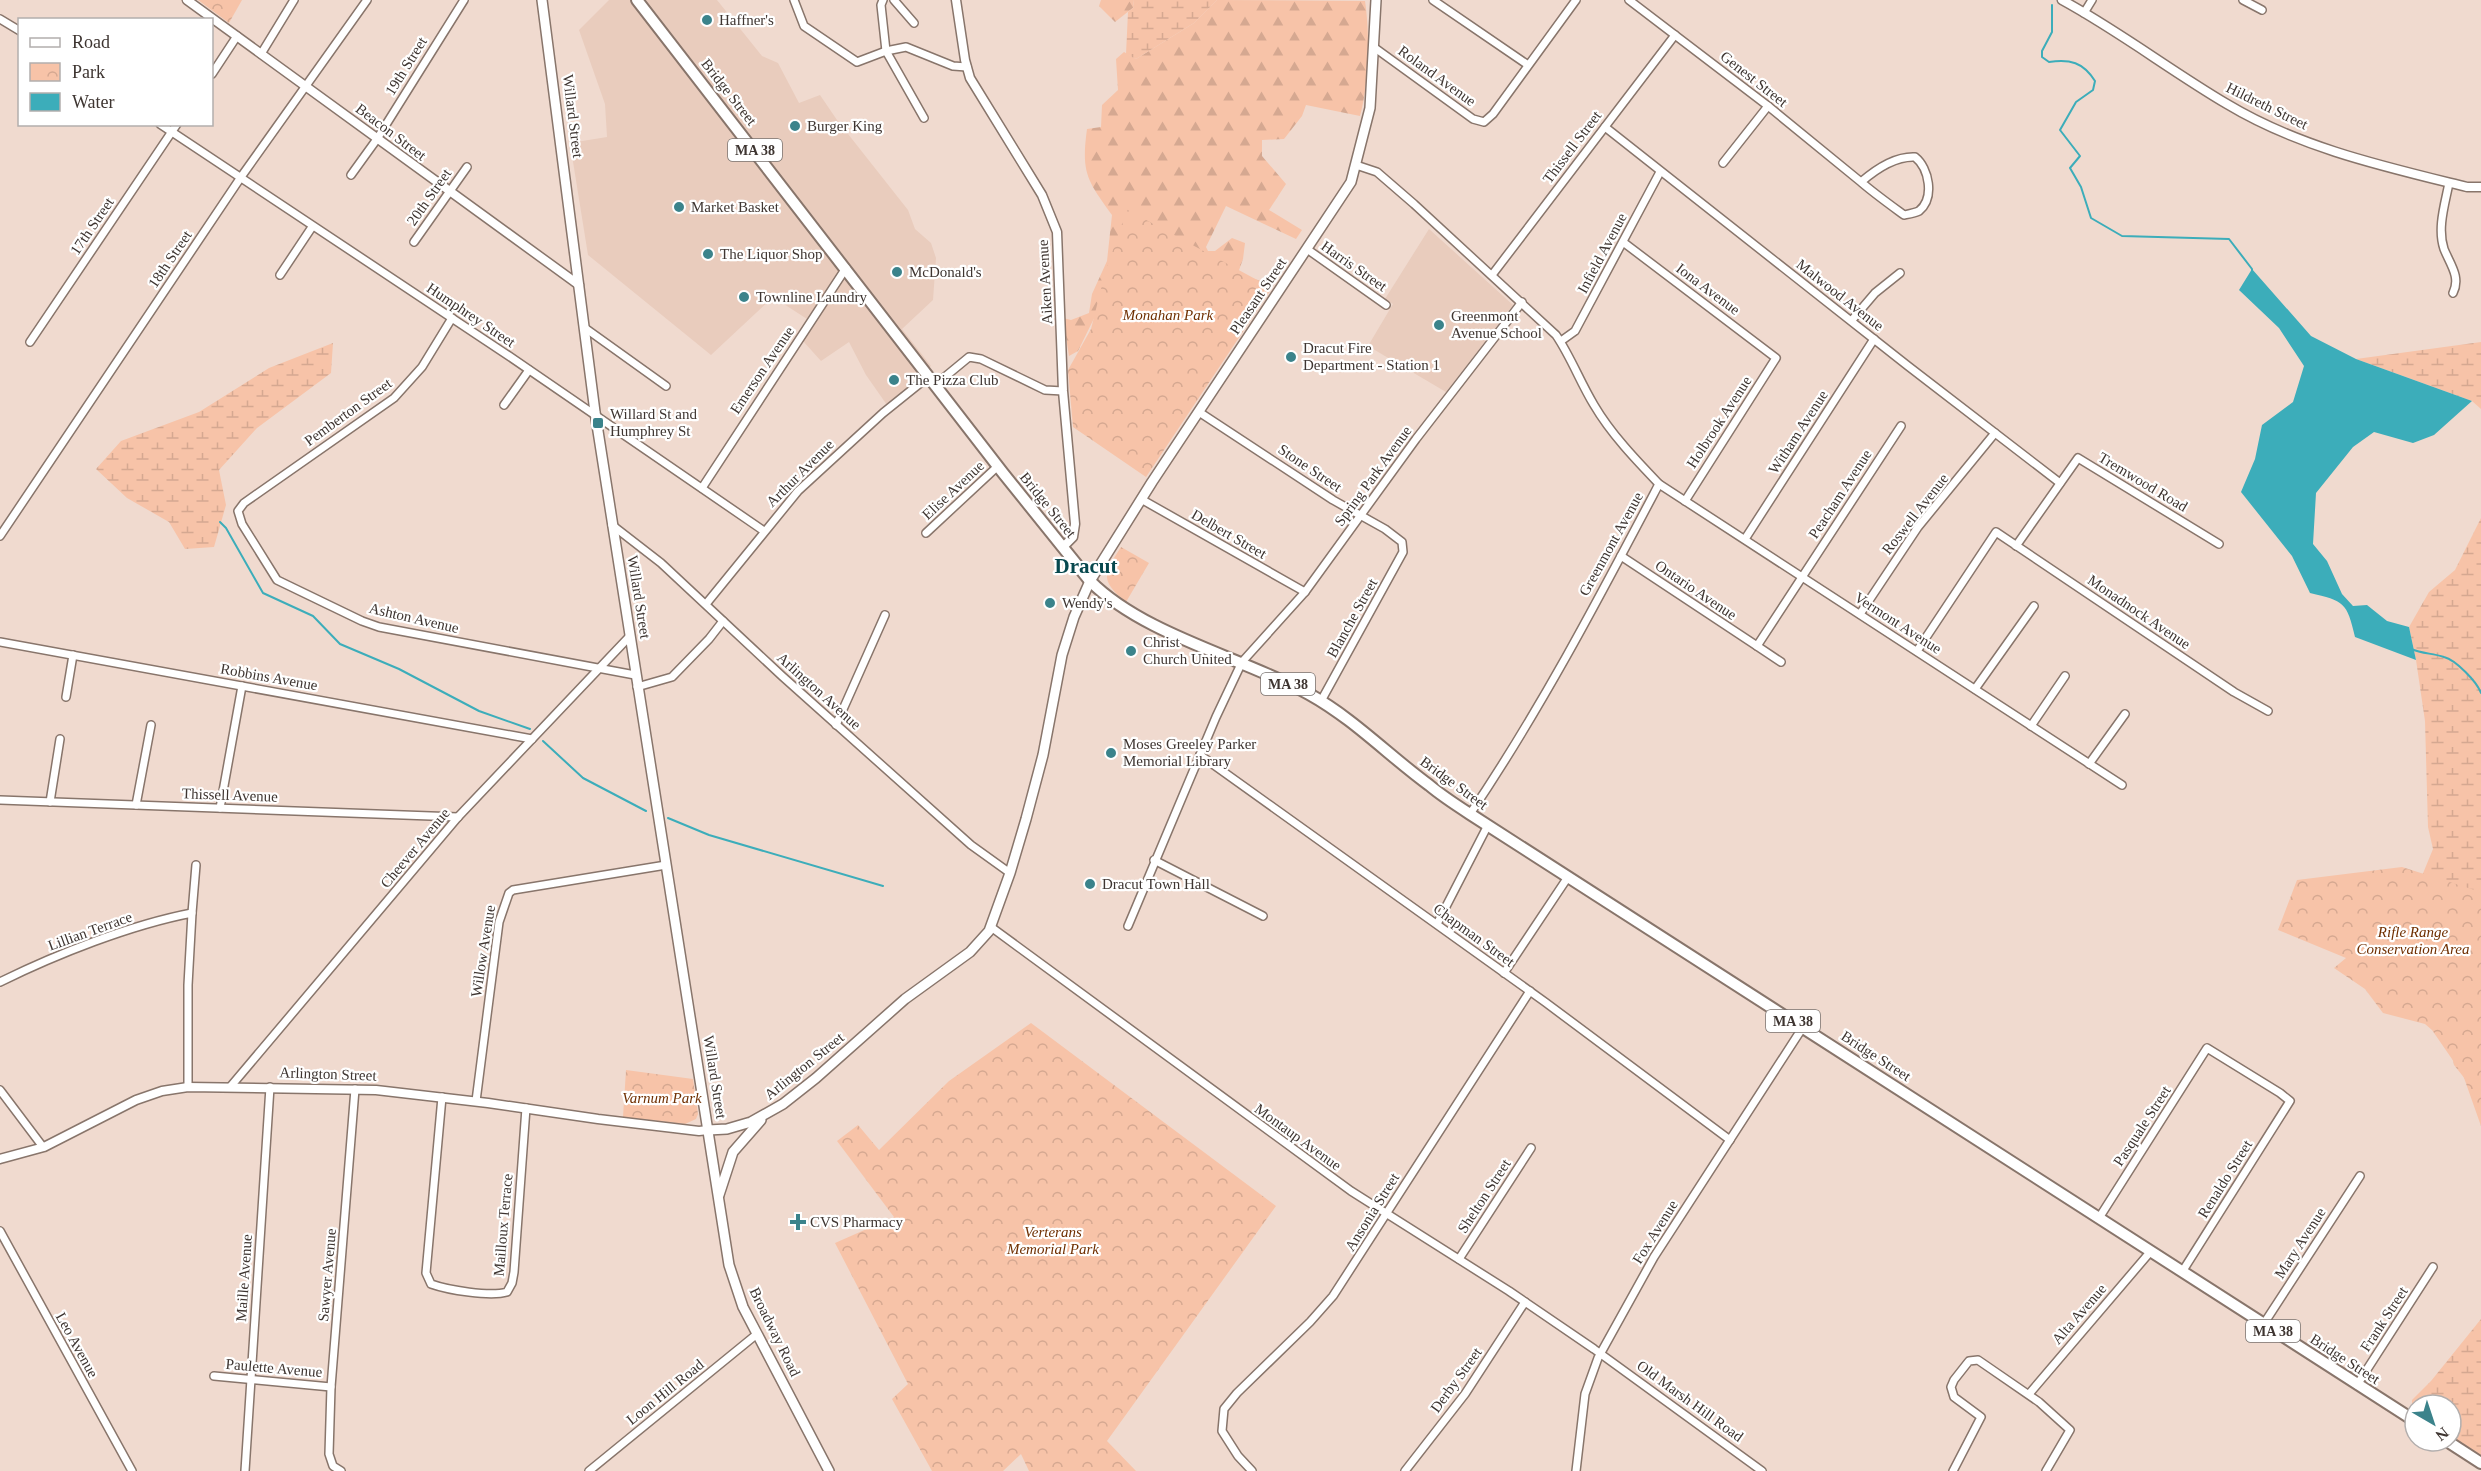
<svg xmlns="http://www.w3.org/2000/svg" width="2481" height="1471" viewBox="0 0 2481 1471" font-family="'Times New Roman',serif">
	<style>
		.built { fill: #e9ccbd }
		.forest { fill: url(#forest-firs) }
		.wetland { fill: url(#wetland-marsh) }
		.park { fill: url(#park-crowns) }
		.water { fill: #3cadba }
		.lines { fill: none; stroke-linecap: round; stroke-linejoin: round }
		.stream { stroke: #3cadba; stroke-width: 2 }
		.minor-casing { stroke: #88756b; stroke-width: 10 }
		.tertiary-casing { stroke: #88756b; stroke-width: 11 }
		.secondary-casing { stroke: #88756b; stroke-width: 12 }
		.primary-casing { stroke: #88756b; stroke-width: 14 }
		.minor { stroke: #fff; stroke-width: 7 }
		.tertiary { stroke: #fff; stroke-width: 8 }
		.secondary { stroke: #fff; stroke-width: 9 }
		.primary { stroke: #fff; stroke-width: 10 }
		.poi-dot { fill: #3b838b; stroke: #fff; stroke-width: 2 }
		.labels { text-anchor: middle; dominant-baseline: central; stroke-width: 4.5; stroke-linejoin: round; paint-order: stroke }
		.shield { fill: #fff; stroke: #78726f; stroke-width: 1.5 }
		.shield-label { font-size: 14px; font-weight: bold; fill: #3e3531 }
		.poi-label { font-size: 15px; fill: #3e3531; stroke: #fff; text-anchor: start }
		.street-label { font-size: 15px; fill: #3e3531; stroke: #fff }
		.park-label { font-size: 15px; font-style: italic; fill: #6f2f01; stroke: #fff }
		.district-label { font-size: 21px; font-weight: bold; fill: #07484e; stroke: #fff }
	</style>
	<defs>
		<pattern id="forest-firs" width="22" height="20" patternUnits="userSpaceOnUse" patternTransform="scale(1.5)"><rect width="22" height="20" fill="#f7c3a8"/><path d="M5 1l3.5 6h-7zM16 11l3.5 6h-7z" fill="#d5a891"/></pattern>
		<pattern id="wetland-marsh" width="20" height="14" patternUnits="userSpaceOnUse" patternTransform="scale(1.5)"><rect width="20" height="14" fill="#f7c3a8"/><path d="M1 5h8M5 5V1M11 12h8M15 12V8" fill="none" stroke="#d5a891"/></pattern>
		<pattern id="park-crowns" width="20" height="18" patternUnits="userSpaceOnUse" patternTransform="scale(1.5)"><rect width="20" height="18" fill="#f7c3a8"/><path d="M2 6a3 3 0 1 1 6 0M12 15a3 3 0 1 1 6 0" fill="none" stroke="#d5a891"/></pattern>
	</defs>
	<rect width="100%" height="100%" fill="#f0dacf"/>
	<g class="built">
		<polygon points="609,0 717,0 762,56 778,63 799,103 820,95 837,120 908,210 915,229 931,243 936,258 933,300 902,329 931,366 887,405 866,375 849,342 821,361 803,341 807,319 773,297 711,355 588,255 570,143 607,137 605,104 579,30"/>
		<polygon points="1429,229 1513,305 1446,392 1368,346 1393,304 1385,299"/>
	</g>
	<g class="forest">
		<polygon points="1101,0 1133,0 1134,7 1115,22 1099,6"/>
		<path d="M1217,0l148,1c5,33 4,83 -5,115l-54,-11 -4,11 -18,23 -22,1v16l24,28 -17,26 33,20 -6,9 -70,-33 -20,41 2,4h7l17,-13 13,5 -2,16 -5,14 31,11 -9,14h-156l-26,53 -9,5 -6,-38 8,2 18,-7 3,-19 15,-33 5,-46c-25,-35 -31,-42 -25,-86l14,-2 1,-22 16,-15 -2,-31 8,-7 12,7 58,-36z"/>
	</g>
	<g class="wetland">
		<polygon points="1133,0 1217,0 1194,23 1136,59 1126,54 1128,12 1134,7"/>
		<polygon points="2481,342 2481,409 2472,401 2356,359"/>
		<polygon points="333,343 331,373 257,428 219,470 226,505 214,547 185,549 169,522 127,498 96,469 121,441 199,412 269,368"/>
		<polygon points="2481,518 2481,1099 2454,1065 2442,1015 2419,883 2433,849 2428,827 2425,721 2416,660 2409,627 2429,592 2455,570"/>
		<polygon points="2481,1319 2481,1456 2451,1437 2451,1405 2415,1405 2415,1411 2412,1408 2412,1400 2431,1381"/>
	</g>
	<g class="park">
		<polygon points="198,0 242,0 229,23"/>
		<polygon points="1124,208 1272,288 1146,477 1073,427 1068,370 1091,329 1105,273 1123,221"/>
		<path d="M1121,547l28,16 -23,39c-27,-22 -22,-29 -5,-55z"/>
		<polygon points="2402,867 2481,892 2481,1126 2463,1075 2432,1030 2425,1024 2383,1013 2365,989 2334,968 2346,958 2278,930 2297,880"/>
		<polygon points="1031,1023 1276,1206 1107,1441 1136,1471 1029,1471 1021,1454 1003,1471 932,1471 892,1399 908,1384 835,1243 894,1217 837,1141 858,1125 879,1150 949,1081"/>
		<polygon points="626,1070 693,1079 698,1114 696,1119 685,1124 623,1117"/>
	</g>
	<path class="water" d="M2252,269l59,67 45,23 116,42 -38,34 -21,8 -39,-11 -21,15 -37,46 -3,51 14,17 15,33 11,12 14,-1 20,16 22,6 7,33 -61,-23c-8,-35 -11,-36 -45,-44l-18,-37 -51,-64 14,-33 7,-34 31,-23 11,-36 -25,-38 -40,-38z"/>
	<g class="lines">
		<g class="stream">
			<path d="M2052,5v27l-10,19v6l7,5c21,-3 34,0 46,19l-2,9 -17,12 -16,28 20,26 -10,12 11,19 10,31 31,18 107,3 23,30v3"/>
			<polyline points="220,522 226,528 263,593 313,616 340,644 399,669 479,711 530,729"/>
			<path d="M2411,649c12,5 21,4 33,8 12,3 33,25 37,36"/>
			<polyline points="543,741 583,778 646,811"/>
			<polyline points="668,818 709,835 883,886"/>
		</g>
		<defs>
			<g id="minor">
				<polyline points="794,0 804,26 857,62 886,51 924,118"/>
				<polyline points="883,0 881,5 886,51 906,47 953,66 967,67"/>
				<polyline points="894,0 914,23"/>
				<polyline points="1433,0 1528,65"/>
				<path d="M1629,0l139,106 93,76c14,12 28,22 43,33 5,-1 11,-2 15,-4 16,-13 10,-43 -4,-54 -20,-1 -39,12 -54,25"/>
				<polyline points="2243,0 2262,10"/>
				<polyline points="2084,13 2092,0"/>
				<polyline points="0,19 20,31"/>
				<polyline points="1375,48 1473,119 1484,122 1493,114 1576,0"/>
				<polyline points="261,54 294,0"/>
				<polyline points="212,74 237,36"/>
				<polyline points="160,124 509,356 764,531"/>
				<polyline points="1605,127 1908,366 2060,483"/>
				<polyline points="1723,163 1768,106"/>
				<path d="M1356,165l21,7 37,32 142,131c15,22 24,47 38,70 17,29 42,55 65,79l463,301"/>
				<polyline points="351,175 377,139 464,0"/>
				<path d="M2449,183c-4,21 -12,45 -5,66 6,15 17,28 9,44"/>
				<polyline points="414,242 467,167"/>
				<polyline points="1623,242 1776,358 1685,501"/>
				<polyline points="1307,249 1386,305"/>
				<polyline points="280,275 312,227"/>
				<polyline points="1492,275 1675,35"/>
				<polyline points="452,318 422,367 394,398 244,503 238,511 242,524 277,580 362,621 379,627 635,675"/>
				<polyline points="1852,320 1875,293 1900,273"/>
				<polyline points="585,328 666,386"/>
				<polyline points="1561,341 1575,331 1660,172"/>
				<polyline points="30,342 177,124"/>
				<polyline points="935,385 969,357 981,359 1045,390 1063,391"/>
				<polyline points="504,405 529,370"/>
				<polyline points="1199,412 1333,500 1385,529 1402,542 1403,552 1321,701"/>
				<polyline points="702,488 846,268"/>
				<polyline points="1141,499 1305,592"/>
				<polyline points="612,525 661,563 782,676 971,845 1010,873"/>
				<polyline points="926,533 998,466"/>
				<polyline points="0,536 241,177 367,0"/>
				<polyline points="1745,539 1874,339"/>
				<polyline points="2016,546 2078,458 2219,544"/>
				<polyline points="1621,556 1757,646 1901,426"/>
				<polyline points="706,604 798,491 883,413 929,376"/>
				<polyline points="1860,614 1918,527 1995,433"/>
				<polyline points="0,642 532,739"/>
				<polyline points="1757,646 1781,662"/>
				<polyline points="1917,651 1996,532 2234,692 2268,711"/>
				<polyline points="637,687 672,677 709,639 723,621"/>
				<polyline points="1975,689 2034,606"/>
				<polyline points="66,697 73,655"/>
				<polyline points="836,725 885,615"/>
				<polyline points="2031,726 2065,676"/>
				<polyline points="1200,755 1545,1002 1730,1140"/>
				<polyline points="2089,764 2125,714"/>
				<polyline points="0,800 458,817"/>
				<polyline points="50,802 60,739"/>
				<polyline points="136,805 151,725"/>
				<polyline points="220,808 242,686"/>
				<path d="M1470,814c71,-105 130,-218 189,-330"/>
				<polyline points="1154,860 1263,916"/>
				<polyline points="192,913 196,865"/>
				<polyline points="1437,924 1488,825"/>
				<polyline points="1128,926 1216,717 1242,662 1305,592 1416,439 1522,302"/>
				<polyline points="991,927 1351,1191 1509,1291 1594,1349 1762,1471"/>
				<polyline points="1504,973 1568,877"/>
				<path d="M0,982c57,-28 130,-57 192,-69l-4,72v102"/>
				<polyline points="231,1086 458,817 629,637"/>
				<polyline points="0,1090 43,1147"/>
				<path d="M442,1097l-16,176 5,11c17,6 59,13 76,8l5,-9 2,-11 12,-164"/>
				<polyline points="476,1101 499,922 509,893 513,890 666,865"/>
				<polyline points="2099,1218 2207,1048 2280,1093 2290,1101 2182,1272"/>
				<polyline points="0,1231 132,1471"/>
				<polyline points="1459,1259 1531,1148"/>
				<polyline points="2263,1325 2360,1176"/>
				<polyline points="214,1376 331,1387"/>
				<polyline points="2357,1385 2433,1267"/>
				<polyline points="2029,1394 2151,1251"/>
				<polyline points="245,1471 270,1087"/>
				<polyline points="341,1471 333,1466 329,1454 331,1387 355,1089"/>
				<polyline points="589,1471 757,1334"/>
				<polyline points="1252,1471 1238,1456 1222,1431 1224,1409 1237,1393 1310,1322 1333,1296 1530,991"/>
				<polyline points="1405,1471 1465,1394 1525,1302"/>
				<polyline points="1576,1471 1585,1394 1598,1358 1654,1257 1803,1027"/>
				<polyline points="1953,1471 1981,1417 1954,1397 1951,1387 1954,1380 1969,1361 1978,1360 2039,1402 2070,1430 2046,1471"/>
			</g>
			<g id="tertiary">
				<polyline points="187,0 579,285"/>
				<polyline points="956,0 965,60 970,78 1042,195 1057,232 1063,391 1075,524 1073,537 1063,547"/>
				<path d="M2062,0c57,31 109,71 165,104 73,44 159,63 240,83h14"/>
				<polyline points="0,1159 44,1147 136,1100 162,1091 188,1087 376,1090 488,1103 598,1119 699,1131 708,1130"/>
			</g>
			<g id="secondary">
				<polyline points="542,0 595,412 729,1265 743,1307 829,1471"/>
				<polyline points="708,1130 727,1129 751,1122 783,1104 816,1078 905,999 970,952 989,931 1010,873 1026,819 1043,755 1062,655 1074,617 1090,581 1152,482 1351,182 1370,108 1376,0"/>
				<polyline points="719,1195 733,1152 761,1120"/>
			</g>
			<g id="primary">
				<path d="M637,0l366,473 87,108c54,54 151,76 219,113 45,25 79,61 120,91 13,11 27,20 41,29l945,607"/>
				<polyline points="2447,1441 2481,1463"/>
			</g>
		</defs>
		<use href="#minor" class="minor-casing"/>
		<use href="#tertiary" class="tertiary-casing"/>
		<use href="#secondary" class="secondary-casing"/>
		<use href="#primary" class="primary-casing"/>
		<use href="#minor" class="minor"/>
		<use href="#tertiary" class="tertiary"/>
		<use href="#secondary" class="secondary"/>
		<use href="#primary" class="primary"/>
	</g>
	<g class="poi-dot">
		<circle cx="707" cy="20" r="6"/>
		<circle cx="795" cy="126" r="6"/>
		<circle cx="679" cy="207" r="6"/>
		<circle cx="708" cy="254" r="6"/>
		<circle cx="897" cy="272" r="6"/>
		<circle cx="744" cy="297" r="6"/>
		<circle cx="1439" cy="325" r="6"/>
		<circle cx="1291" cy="357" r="6"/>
		<circle cx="894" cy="380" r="6"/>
		<rect x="592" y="417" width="12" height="12" rx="3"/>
		<circle cx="1050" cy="603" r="6"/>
		<circle cx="1131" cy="651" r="6"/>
		<circle cx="1111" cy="753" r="6"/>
		<circle cx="1090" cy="884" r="6"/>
		<path d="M795 1213h6v6h6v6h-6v6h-6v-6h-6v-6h6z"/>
	</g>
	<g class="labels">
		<g class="shield">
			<rect x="728" y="139" width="54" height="22" rx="4.5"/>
			<rect x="1261" y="673" width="54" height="22" rx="4.5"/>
			<rect x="1766" y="1010" width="54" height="22" rx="4.5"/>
			<rect x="2246" y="1320" width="54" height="22" rx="4.5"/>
		</g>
		<g class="shield-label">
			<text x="755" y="150">MA 38</text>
			<text x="1288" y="684">MA 38</text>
			<text x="1793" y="1021">MA 38</text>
			<text x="2273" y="1331">MA 38</text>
		</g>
		<g class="poi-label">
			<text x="719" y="20">Haffner's</text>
			<text x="807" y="126">Burger King</text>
			<text x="691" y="207">Market Basket</text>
			<text x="720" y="254">The Liquor Shop</text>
			<text x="909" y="272">McDonald's</text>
			<text x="756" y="297">Townline Laundry</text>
			<text x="1451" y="316">Greenmont<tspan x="1451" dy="17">Avenue School</tspan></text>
			<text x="1303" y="348">Dracut Fire<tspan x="1303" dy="17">Department - Station 1</tspan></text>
			<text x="906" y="380">The Pizza Club</text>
			<text x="610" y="414">Willard St and<tspan x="610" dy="17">Humphrey St</tspan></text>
			<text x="1062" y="603">Wendy's</text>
			<text x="1143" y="642">Christ<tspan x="1143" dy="17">Church United</tspan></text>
			<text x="1123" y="744">Moses Greeley Parker<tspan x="1123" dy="17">Memorial Library</tspan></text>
			<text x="1102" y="884">Dracut Town Hall</text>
			<text x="810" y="1222">CVS Pharmacy</text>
		</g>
		<g class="street-label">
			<text transform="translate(406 66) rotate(-58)">19th Street</text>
			<text transform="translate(1437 76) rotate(36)">Roland Avenue</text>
			<text transform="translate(1754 79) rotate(38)">Genest Street</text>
			<text transform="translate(729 92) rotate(52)">Bridge Street</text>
			<text transform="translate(2267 106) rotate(26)">Hildreth Street</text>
			<text transform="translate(573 116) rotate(83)">Willard Street</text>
			<text transform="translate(391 132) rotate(37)">Beacon Street</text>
			<text transform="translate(1572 147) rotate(-53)">Thissell Street</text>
			<text transform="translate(429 197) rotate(-55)">20th Street</text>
			<text transform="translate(92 226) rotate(-56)">17th Street</text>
			<text transform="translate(1602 253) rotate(-62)">Infield Avenue</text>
			<text transform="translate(170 259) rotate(-56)">18th Street</text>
			<text transform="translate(1354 266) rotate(35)">Harris Street</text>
			<text transform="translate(1045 282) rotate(-93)">Aiken Avenue</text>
			<text transform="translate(1708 289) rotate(37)">Iona Avenue</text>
			<text transform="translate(1840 295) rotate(38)">Malwood Avenue</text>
			<text transform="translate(1258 296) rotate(-56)">Pleasant Street</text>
			<text transform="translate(471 315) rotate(34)">Humphrey Street</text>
			<text transform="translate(762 370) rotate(-56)">Emerson Avenue</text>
			<text transform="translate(348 412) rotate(-36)">Pemberton Street</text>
			<text transform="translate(1719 422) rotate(-57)">Holbrook Avenue</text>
			<text transform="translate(1798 432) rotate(-57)">Witham Avenue</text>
			<text transform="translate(1310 468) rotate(34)">Stone Street</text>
			<text transform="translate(800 473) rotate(-45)">Arthur Avenue</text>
			<text transform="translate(1373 476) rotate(-54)">Spring Park Avenue</text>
			<text transform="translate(2143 482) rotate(31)">Tremwood Road</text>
			<text transform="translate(953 490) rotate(-43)">Elise Avenue</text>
			<text transform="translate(1840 494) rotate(-57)">Peacham Avenue</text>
			<text transform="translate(1048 505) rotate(51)">Bridge Street</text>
			<text transform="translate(1915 514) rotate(-52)">Roswell Avenue</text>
			<text transform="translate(1229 534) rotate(30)">Delbert Street</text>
			<text transform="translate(1611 544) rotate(-61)">Greenmont Avenue</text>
			<text transform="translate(1696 590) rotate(34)">Ontario Avenue</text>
			<text transform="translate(639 597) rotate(81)">Willard Street</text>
			<text transform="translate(2139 612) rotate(34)">Monadnock Avenue</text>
			<text transform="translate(414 618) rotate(13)">Ashton Avenue</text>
			<text transform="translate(1352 618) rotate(-61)">Blanche Street</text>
			<text transform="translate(1898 623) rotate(33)">Vermont Avenue</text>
			<text transform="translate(269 677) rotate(10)">Robbins Avenue</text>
			<text transform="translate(819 691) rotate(42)">Arlington Avenue</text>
			<text transform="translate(1454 783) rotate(36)">Bridge Street</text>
			<text transform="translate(230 795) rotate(2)">Thissell Avenue</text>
			<text transform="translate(415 848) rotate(-50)">Cheever Avenue</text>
			<text transform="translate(90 931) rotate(-20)">Lillian Terrace</text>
			<text transform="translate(1474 935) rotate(36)">Chapman Street</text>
			<text transform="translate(483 951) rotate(-81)">Willow Avenue</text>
			<text transform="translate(1876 1056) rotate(33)">Bridge Street</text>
			<text transform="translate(804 1066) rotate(-39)">Arlington Street</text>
			<text transform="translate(328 1074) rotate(2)">Arlington Street</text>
			<text transform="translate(715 1077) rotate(81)">Willard Street</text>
			<text transform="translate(2142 1126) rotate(-57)">Pasquale Street</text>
			<text transform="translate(1298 1137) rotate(36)">Montaup Avenue</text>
			<text transform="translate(2225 1179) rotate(-58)">Renaldo Street</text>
			<text transform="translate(1484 1196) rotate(-57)">Shelton Street</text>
			<text transform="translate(1372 1212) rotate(-58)">Ansonia Street</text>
			<text transform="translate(503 1225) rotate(-85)">Mailloux Terrace</text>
			<text transform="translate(1655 1232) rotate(-58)">Fox Avenue</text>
			<text transform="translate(2300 1243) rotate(-57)">Mary Avenue</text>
			<text transform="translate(327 1275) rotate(-85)">Sawyer Avenue</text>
			<text transform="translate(244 1278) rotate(-86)">Maille Avenue</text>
			<text transform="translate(2079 1314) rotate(-49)">Alta Avenue</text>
			<text transform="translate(2384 1319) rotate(-57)">Frank Street</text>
			<text transform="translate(775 1332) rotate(64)">Broadway Road</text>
			<text transform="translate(77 1345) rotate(61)">Leo Avenue</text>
			<text transform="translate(2345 1359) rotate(33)">Bridge Street</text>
			<text transform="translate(274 1368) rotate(5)">Paulette Avenue</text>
			<text transform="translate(1456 1380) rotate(-54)">Derby Street</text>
			<text transform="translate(665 1392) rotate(-39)">Loon Hill Road</text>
			<text transform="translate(1690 1401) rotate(36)">Old Marsh Hill Road</text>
		</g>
		<g class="park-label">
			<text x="1168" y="315">Monahan Park</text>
			<text x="2413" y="932">Rifle Range<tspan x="2413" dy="17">Conservation Area</tspan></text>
			<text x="662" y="1098">Varnum Park</text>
			<text x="1053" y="1232">Verterans<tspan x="1053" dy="17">Memorial Park</tspan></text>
		</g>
		<g class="district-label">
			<text x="1086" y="566">Dracut</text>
		</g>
	</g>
	<rect x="18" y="18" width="195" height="108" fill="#ffffff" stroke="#b2aead" stroke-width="1.5"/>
	<rect x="30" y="38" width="30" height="9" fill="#ffffff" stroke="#b2aead" stroke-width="1.5"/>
	<text x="72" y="48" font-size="18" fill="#3e3531">Road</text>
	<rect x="30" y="63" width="30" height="18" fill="url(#park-crowns)" stroke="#b2aead" stroke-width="1.5"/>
	<text x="72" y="78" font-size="18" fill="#3e3531">Park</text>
	<rect x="30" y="93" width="30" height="18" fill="#3cadba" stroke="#b2aead" stroke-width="1.5"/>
	<text x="72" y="108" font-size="18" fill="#3e3531">Water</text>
	<g transform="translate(2433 1423) rotate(141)"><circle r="28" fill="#ffffff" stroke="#b2aead" stroke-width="1.5"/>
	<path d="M0-4.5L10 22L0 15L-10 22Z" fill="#3b838b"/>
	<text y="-9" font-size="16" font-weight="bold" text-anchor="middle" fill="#3e3531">N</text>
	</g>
</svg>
